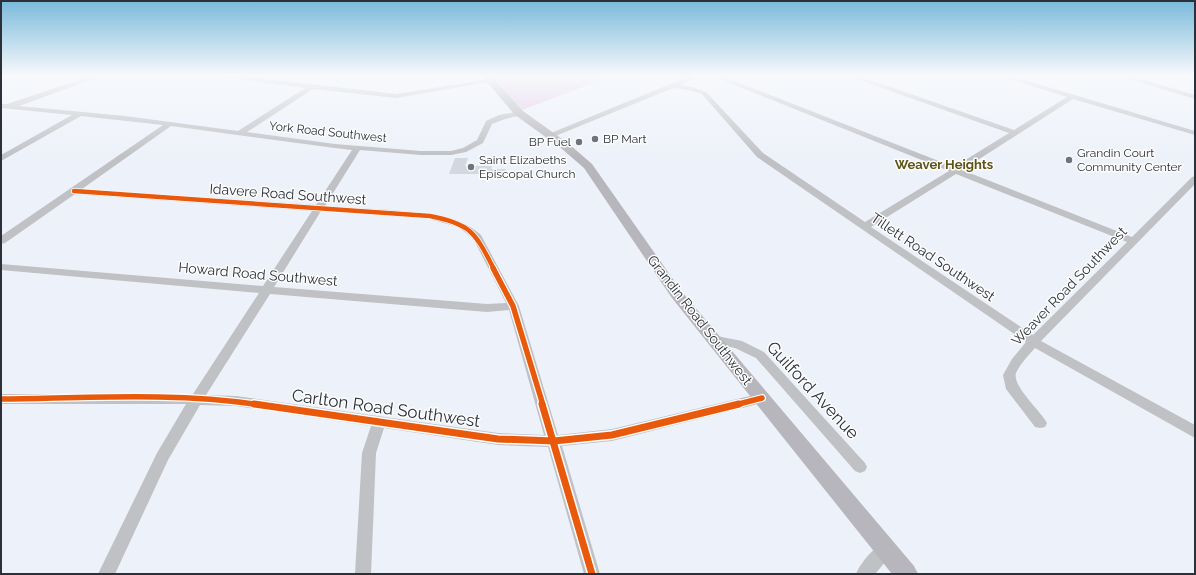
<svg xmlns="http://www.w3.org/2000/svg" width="1196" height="575" viewBox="0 0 1196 575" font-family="Raleway,sans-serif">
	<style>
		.green { fill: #e3cbe8 }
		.building { fill: #d1d8df }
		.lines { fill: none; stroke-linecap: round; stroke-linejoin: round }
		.street { fill: #c0c1c4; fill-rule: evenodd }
		.secondary { fill: #b7b6bc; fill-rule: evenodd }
		.cycleway-far2-casing { stroke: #fdfdfd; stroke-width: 6 }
		.cycleway-far1-casing { stroke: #fdfdfd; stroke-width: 8 }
		.cycleway-casing { stroke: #fdfdfd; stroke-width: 10 }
		.cycleway-far2 { stroke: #e8590c; stroke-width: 4.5 }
		.cycleway-far1 { stroke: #e8590c; stroke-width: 5.5 }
		.cycleway { stroke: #e8590c; stroke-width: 7 }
		.poi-dot { fill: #6f747c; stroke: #fdfdfd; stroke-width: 1.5 }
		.labels { text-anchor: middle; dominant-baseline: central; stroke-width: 3; stroke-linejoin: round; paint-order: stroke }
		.far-street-label { font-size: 12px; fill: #2b3039; stroke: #fdfdfd }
		.far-poi-label { font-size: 12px; fill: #2b3039; stroke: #fdfdfd; text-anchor: start }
		.far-neighbourhood-label { font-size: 13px; font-weight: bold; fill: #5d5315; stroke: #fdfdfd }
		.street-label { font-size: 14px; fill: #2b3039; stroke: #fdfdfd }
		.near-street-label { font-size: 17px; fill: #2b3039; stroke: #fdfdfd }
	</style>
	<rect width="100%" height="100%" fill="#edf1f9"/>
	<polygon class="green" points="490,76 612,76 522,110"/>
	<polygon class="building" points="455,158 468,158 465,166 492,166 491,169 506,169 504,178 488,179 489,174 449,174"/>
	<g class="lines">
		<g class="street">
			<path d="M91,76h11l-83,30 106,10 113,15 67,-43 -90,-12h25l156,18 95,-15 1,1 -3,2 -93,16 -83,-9 -66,43 88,12 86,7h30l12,-3 14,-8 9,-19 13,-6 23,-4v4l-17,4 -13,5 -9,19 -17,9 -15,3h-30l-61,-5 -35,56c21,1 43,3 65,4 31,3 66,2 91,25l38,71 39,129 54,-6 150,-36 5,1 2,4 -2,4 -5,1 -150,38 -50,5 38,128h-16l-36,-127 -50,-2 -114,-17 -8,25 -5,121h-16l7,-121 9,-27 -135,-20 -36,-1 -32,55 -53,114h-17l59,-121 29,-49h-185v-10h192l66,-101 -258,-23v-6l262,22 49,-75 -237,-17 -70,49 -4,1v-8l162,-111 -82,-9 -80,45v-6l71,-40 -71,-7v-4h6zM171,126l164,22 17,2 -36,55 -234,-16zM321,211l109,8 28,8 15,11 33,65 -19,1 -213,-17zM270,294l217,18 22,-2 35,125 -46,-2 -262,-37 -30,-1z"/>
			<path d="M690,76h10l-19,9 11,2 14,5 57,61 102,69 84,-51 -237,-95h10l232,91 55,-34 -161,-57h11l155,54 53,-33 -68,-21h12l184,55v4l-122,-36 -111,71 170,67 60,-60 3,-1v8l-154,157 154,84v13l-160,-90c-7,8 -15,16 -19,25 -4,13 25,38 31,50l-2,4 -5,1 -5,-1 -29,-38 -3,-14 9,-16 14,-17 -269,-185 -55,-63 -13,-4 -16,-2 -120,49h-3l-4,-2zM956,174l171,68 -94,93 -162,-108z"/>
			<polygon points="1119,76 1131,76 1195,95 1195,99"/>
			<polygon points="712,335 742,341 764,352 865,463 867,467 865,471 860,473 855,471 756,358 735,348 708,342 706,339 708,336"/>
			<path d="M886,541l6,3 2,5 -2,5 -17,20h-19c4,-11 19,-28 30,-33z"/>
		</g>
		<polygon class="secondary" points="482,76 491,76 523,111 569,144 592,164 682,292 914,566 918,574 892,574 672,298 584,168 561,148 515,115"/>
		<defs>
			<path id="cycleway-far2" d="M74,191l356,25c42,8 45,17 64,53"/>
			<g id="cycleway-far1">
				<polyline points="493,268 513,306 543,405"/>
				<path d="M1,399c85,-1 176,-7 260,6"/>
				<polyline points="735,405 762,398"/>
			</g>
			<g id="cycleway">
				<polyline points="254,404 498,439 554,441 612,435 739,404"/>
				<polyline points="542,404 592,574"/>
			</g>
		</defs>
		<use href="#cycleway-far2" class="cycleway-far2-casing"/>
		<use href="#cycleway-far1" class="cycleway-far1-casing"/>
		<use href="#cycleway" class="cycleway-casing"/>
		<use href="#cycleway-far2" class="cycleway-far2"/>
		<use href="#cycleway-far1" class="cycleway-far1"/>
		<use href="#cycleway" class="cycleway"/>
	</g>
	<linearGradient id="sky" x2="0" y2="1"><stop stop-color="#79b9da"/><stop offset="0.48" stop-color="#f7f9fc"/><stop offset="1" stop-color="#f7f9fc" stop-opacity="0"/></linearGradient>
	<rect width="1196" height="157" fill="url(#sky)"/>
	<g class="poi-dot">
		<circle cx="595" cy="139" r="4"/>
		<circle cx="579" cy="142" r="4"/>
		<circle cx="1069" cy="160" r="4"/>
		<circle cx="471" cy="167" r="4"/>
	</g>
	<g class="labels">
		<g class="far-street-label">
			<text transform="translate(328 132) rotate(6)">York Road Southwest</text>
		</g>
		<g class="far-poi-label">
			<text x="603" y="139">BP Mart</text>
			<text x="571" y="142" text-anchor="end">BP Fuel</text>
			<text x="1077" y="153">Grandin Court<tspan x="1077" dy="14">Community Center</tspan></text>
			<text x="479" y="160">Saint Elizabeths<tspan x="479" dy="14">Episcopal Church</tspan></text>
		</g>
		<g class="far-neighbourhood-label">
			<text x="944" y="164">Weaver Heights</text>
		</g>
		<g class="street-label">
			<text transform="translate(288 194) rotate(4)">Idavere Road Southwest</text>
			<text transform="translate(933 257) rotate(34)">Tillett Road Southwest</text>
			<text transform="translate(258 274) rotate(5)">Howard Road Southwest</text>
			<text transform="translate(1069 286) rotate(-46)">Weaver Road Southwest</text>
			<text transform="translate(700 320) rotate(52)">Grandin Road Southwest</text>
		</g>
		<g class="near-street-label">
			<text transform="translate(813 390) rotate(47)">Guilford Avenue</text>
			<text transform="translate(386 408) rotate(8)">Carlton Road Southwest</text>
		</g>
	</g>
	<rect width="1196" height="575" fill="none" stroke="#2b3039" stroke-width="4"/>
</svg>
